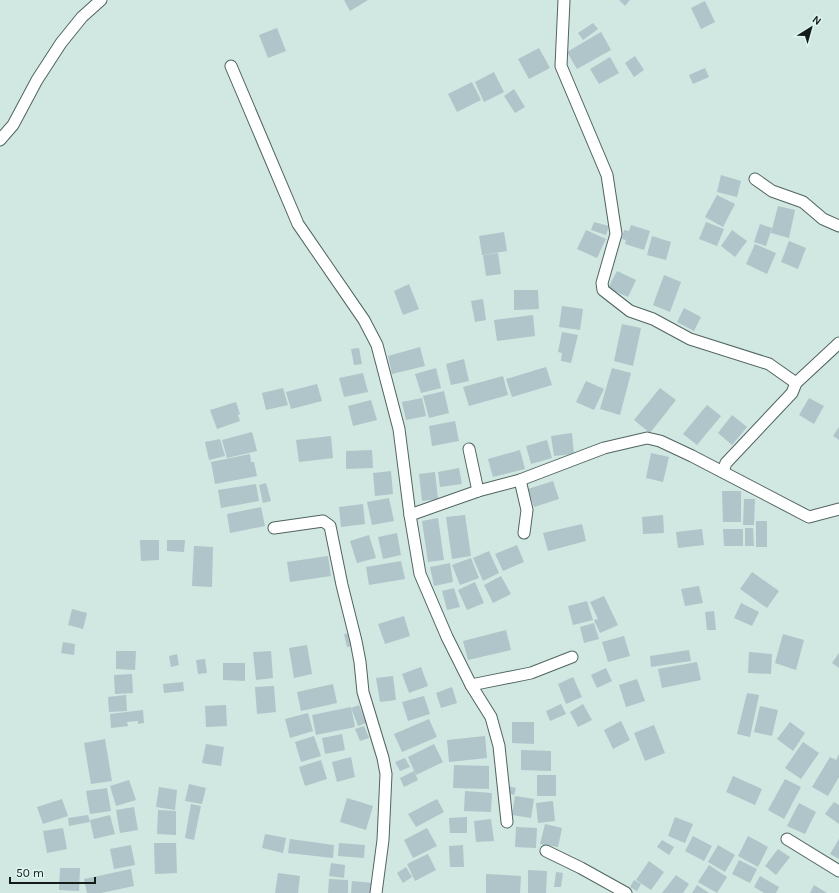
<svg xmlns="http://www.w3.org/2000/svg" width="839" height="893" viewBox="0 0 839 893" font-family="Karla,sans-serif">
	<style>
		.building { fill: #afc5c9 }
		.lines { fill: none; stroke-linecap: round; stroke-linejoin: round }
		.minor-casing { stroke: #506460; stroke-width: 13 }
		.minor { stroke: #fff; stroke-width: 11 }
	</style>
	<rect width="100%" height="100%" fill="#d0e7e2"/>
	<g class="building">
		<polygon points="344,0 368,0 350,11"/>
		<polygon points="619,0 630,0 625,6"/>
		<polygon points="705,1 715,22 701,29 691,8"/>
		<polygon points="593,23 598,29 583,40 578,33"/>
		<polygon points="277,28 286,51 268,58 259,35"/>
		<polygon points="601,32 611,50 577,69 567,52"/>
		<polygon points="539,48 550,68 529,79 518,59"/>
		<polygon points="635,56 644,70 634,77 625,63"/>
		<polygon points="610,57 619,73 599,84 590,69"/>
		<polygon points="705,68 709,77 693,84 689,75"/>
		<polygon points="494,72 504,92 484,102 475,82"/>
		<polygon points="472,82 481,100 457,112 448,94"/>
		<polygon points="514,89 525,107 515,113 504,96"/>
		<polygon points="721,175 741,181 737,197 717,192"/>
		<polygon points="717,195 735,204 723,227 705,217"/>
		<polygon points="778,206 795,210 789,238 771,233"/>
		<polygon points="594,222 609,226 606,235 591,230"/>
		<polygon points="706,222 724,229 717,246 699,239"/>
		<polygon points="760,224 772,228 766,246 754,242"/>
		<polygon points="631,225 650,231 644,250 625,244 626,240 622,239 624,230 629,231"/>
		<polygon points="586,230 606,239 597,258 577,249"/>
		<polygon points="732,230 747,241 735,257 721,246"/>
		<polygon points="504,232 507,251 482,255 479,236"/>
		<polygon points="652,236 671,242 666,260 647,255"/>
		<polygon points="789,241 806,248 798,269 781,262"/>
		<polygon points="755,244 776,253 767,274 746,264"/>
		<polygon points="498,253 501,274 486,276 483,255"/>
		<polygon points="617,271 636,280 628,297 608,288"/>
		<polygon points="664,275 681,282 670,312 653,305"/>
		<polygon points="409,284 419,309 403,315 394,291"/>
		<polygon points="514,290 538,290 539,309 514,310"/>
		<polygon points="483,299 486,320 475,322 471,301"/>
		<polygon points="562,306 583,309 580,330 559,327"/>
		<polygon points="684,308 701,317 694,331 677,322"/>
		<polygon points="533,315 535,336 497,341 494,320"/>
		<polygon points="622,324 641,328 633,366 614,361"/>
		<polygon points="562,332 578,335 571,363 561,361 562,353 558,352"/>
		<polygon points="420,347 425,366 392,374 388,356"/>
		<polygon points="359,348 362,364 354,365 351,349"/>
		<polygon points="464,359 469,381 451,385 446,364"/>
		<polygon points="546,367 552,385 512,397 506,379"/>
		<polygon points="436,368 441,388 421,393 415,374"/>
		<polygon points="612,368 631,373 620,415 600,409"/>
		<polygon points="363,373 368,392 344,397 339,378"/>
		<polygon points="503,376 508,395 469,406 463,387"/>
		<polygon points="586,381 604,389 594,410 576,402"/>
		<polygon points="317,384 322,401 291,409 286,392"/>
		<polygon points="283,388 288,405 266,410 262,393"/>
		<polygon points="660,388 676,400 650,433 634,420"/>
		<polygon points="444,391 449,413 429,418 423,396"/>
		<polygon points="422,398 426,416 406,420 402,402"/>
		<polygon points="809,398 824,406 814,424 799,415"/>
		<polygon points="371,400 377,420 353,426 348,406"/>
		<polygon points="236,402 240,414 238,415 240,421 217,429 210,410"/>
		<polygon points="707,405 721,416 697,445 683,434"/>
		<polygon points="732,415 747,427 732,445 718,433"/>
		<polygon points="455,421 459,441 432,446 429,426"/>
		<polygon points="839,427 839,440 833,436"/>
		<polygon points="252,432 257,451 227,458 222,440"/>
		<polygon points="572,433 574,454 554,456 551,436"/>
		<polygon points="331,436 333,458 299,462 296,440"/>
		<polygon points="220,439 225,456 209,460 205,442"/>
		<polygon points="547,440 552,458 531,464 526,446"/>
		<polygon points="372,450 373,468 346,469 346,451"/>
		<polygon points="520,450 525,469 493,477 488,459"/>
		<polygon points="651,453 669,457 663,482 646,478"/>
		<polygon points="250,454 251,462 254,462 257,476 215,484 211,462"/>
		<polygon points="459,468 462,484 440,487 438,472"/>
		<polygon points="391,471 393,494 375,496 373,473"/>
		<polygon points="435,472 438,499 422,501 419,474"/>
		<polygon points="553,481 559,499 534,507 528,489"/>
		<polygon points="266,483 271,501 263,503 259,485"/>
		<polygon points="256,484 259,501 221,508 218,490"/>
		<polygon points="722,491 741,491 741,522 723,522"/>
		<polygon points="389,498 394,521 372,525 367,502"/>
		<polygon points="744,499 755,499 754,525 743,525"/>
		<polygon points="363,504 365,524 341,527 339,507"/>
		<polygon points="261,507 265,526 230,533 227,514"/>
		<polygon points="465,515 471,556 452,559 446,517"/>
		<polygon points="663,515 664,533 643,534 642,517"/>
		<polygon points="438,518 444,560 428,562 422,521"/>
		<rect x="756" y="521" width="11" height="26"/>
		<polygon points="582,524 586,541 548,551 543,533"/>
		<polygon points="745,528 753,528 754,546 745,546"/>
		<polygon points="702,529 704,545 678,548 676,532"/>
		<polygon points="723,529 743,529 743,546 724,546"/>
		<polygon points="397,533 401,555 383,559 378,537"/>
		<polygon points="369,535 376,558 357,563 350,541"/>
		<polygon points="140,540 159,540 159,560 141,561"/>
		<polygon points="167,540 185,540 184,552 167,551"/>
		<polygon points="517,545 524,562 503,571 495,554"/>
		<polygon points="194,546 213,547 212,587 192,586"/>
		<polygon points="489,551 499,573 483,581 473,558"/>
		<polygon points="328,556 331,576 290,582 287,562"/>
		<polygon points="471,558 479,578 460,585 452,565"/>
		<polygon points="401,561 405,579 369,585 366,567"/>
		<polygon points="450,563 453,582 434,586 430,567"/>
		<polygon points="752,572 779,591 767,608 740,589"/>
		<polygon points="501,576 511,594 493,603 484,585"/>
		<polygon points="475,582 484,603 467,610 458,590"/>
		<polygon points="699,586 703,603 685,606 681,589"/>
		<polygon points="454,588 460,607 447,610 442,591"/>
		<polygon points="604,596 618,625 600,633 594,620 598,619 590,602"/>
		<polygon points="587,601 593,620 573,625 568,606"/>
		<polygon points="741,603 759,612 752,626 734,618"/>
		<polygon points="72,609 87,613 83,629 68,625"/>
		<polygon points="714,611 716,630 707,630 705,612"/>
		<polygon points="404,616 410,636 385,644 378,624"/>
		<polygon points="594,623 599,639 584,643 580,627"/>
		<polygon points="506,630 511,650 468,660 463,641"/>
		<polygon points="350,633 353,646 347,647 344,634"/>
		<polygon points="783,634 804,640 796,670 775,663"/>
		<polygon points="624,636 630,656 608,662 602,642"/>
		<polygon points="63,642 75,644 74,655 61,653"/>
		<polygon points="307,645 312,674 294,678 289,648"/>
		<polygon points="689,650 691,661 651,667 650,656"/>
		<polygon points="116,651 136,651 135,670 116,669"/>
		<polygon points="271,651 273,678 256,680 253,652"/>
		<polygon points="749,652 772,654 771,674 748,673"/>
		<polygon points="839,653 839,668 832,663"/>
		<polygon points="177,654 179,665 171,667 169,656"/>
		<polygon points="205,659 207,673 198,674 196,660"/>
		<polygon points="697,662 701,680 662,688 658,669"/>
		<polygon points="223,663 245,663 245,681 223,680"/>
		<polygon points="421,667 428,686 409,693 402,674"/>
		<polygon points="606,668 612,681 597,688 591,675"/>
		<polygon points="132,674 133,693 115,694 114,675"/>
		<polygon points="393,676 396,700 380,702 376,678"/>
		<polygon points="573,677 582,697 566,704 558,684"/>
		<polygon points="637,679 645,701 626,707 619,685"/>
		<polygon points="183,682 184,691 164,693 163,684"/>
		<polygon points="333,684 337,703 301,711 297,692"/>
		<polygon points="274,686 276,712 257,714 255,687"/>
		<polygon points="452,687 457,703 441,708 436,693"/>
		<polygon points="747,693 759,695 750,737 737,734"/>
		<polygon points="126,695 127,711 109,712 108,697"/>
		<polygon points="424,696 430,714 408,721 402,702"/>
		<polygon points="561,704 566,714 550,721 546,711"/>
		<polygon points="583,704 592,720 578,727 570,712"/>
		<polygon points="226,705 227,726 206,727 205,706"/>
		<polygon points="359,705 366,723 358,726 351,708"/>
		<polygon points="760,706 778,710 772,736 754,732"/>
		<polygon points="351,707 355,727 316,735 312,715"/>
		<polygon points="143,710 144,723 138,724 138,721 127,722 128,726 111,728 110,714"/>
		<polygon points="308,713 313,731 290,738 285,719"/>
		<polygon points="429,719 437,737 402,752 394,734"/>
		<polygon points="621,721 630,740 613,749 604,730"/>
		<polygon points="512,722 534,722 534,744 512,743"/>
		<polygon points="790,722 805,733 793,751 777,739"/>
		<polygon points="654,725 665,753 645,761 634,733"/>
		<polygon points="364,726 369,738 360,741 355,729"/>
		<polygon points="342,734 345,750 325,754 322,738"/>
		<polygon points="314,736 321,756 301,762 295,742"/>
		<polygon points="485,736 487,758 449,762 447,740"/>
		<polygon points="105,739 112,781 91,784 84,743"/>
		<polygon points="803,742 819,753 801,779 785,768"/>
		<polygon points="206,744 224,747 221,766 202,763"/>
		<polygon points="434,744 443,762 416,775 408,757"/>
		<polygon points="521,750 551,751 551,771 521,770"/>
		<polygon points="839,754 839,777 828,796 812,787 830,757 836,760"/>
		<polygon points="351,757 355,777 337,782 332,762"/>
		<polygon points="405,758 410,767 400,771 395,762"/>
		<polygon points="321,760 327,779 305,786 299,767"/>
		<polygon points="454,765 489,766 489,789 453,788"/>
		<polygon points="414,771 418,780 404,787 400,778"/>
		<rect x="537" y="775" width="19" height="21"/>
		<polygon points="733,776 762,789 755,805 726,792"/>
		<polygon points="785,779 801,787 784,819 768,810"/>
		<polygon points="129,780 136,800 116,806 110,786"/>
		<polygon points="189,784 206,788 202,804 185,801"/>
		<polygon points="508,786 516,788 514,795 507,793"/>
		<polygon points="159,787 177,790 175,810 156,807"/>
		<polygon points="107,788 111,811 90,814 86,791"/>
		<polygon points="465,791 492,793 491,812 464,811"/>
		<polygon points="515,796 534,799 531,818 512,815"/>
		<polygon points="347,798 373,806 366,830 340,822"/>
		<polygon points="62,799 68,816 43,824 37,807"/>
		<polygon points="437,799 444,812 416,827 408,814"/>
		<polygon points="553,801 555,821 538,823 536,803"/>
		<polygon points="834,802 839,805 839,824 825,814"/>
		<polygon points="799,803 816,812 805,834 787,826"/>
		<polygon points="191,804 201,806 194,840 185,838"/>
		<polygon points="134,807 138,830 120,833 116,810"/>
		<polygon points="158,810 176,811 176,835 157,834"/>
		<polygon points="88,815 90,822 69,826 68,818"/>
		<polygon points="110,815 115,834 94,839 90,820"/>
		<polygon points="467,817 467,833 450,833 449,818"/>
		<polygon points="675,817 693,824 685,843 668,836"/>
		<polygon points="491,819 494,841 476,842 474,821"/>
		<polygon points="545,824 562,828 558,847 540,844"/>
		<polygon points="516,827 537,828 536,848 515,847"/>
		<polygon points="63,828 67,849 47,853 43,831"/>
		<polygon points="427,828 437,846 413,858 404,840"/>
		<polygon points="265,834 286,838 283,853 262,848"/>
		<polygon points="693,836 712,846 704,861 685,851"/>
		<polygon points="748,836 768,847 758,867 738,856"/>
		<polygon points="290,839 334,845 333,858 288,853"/>
		<polygon points="839,839 839,859 830,854"/>
		<polygon points="662,840 674,847 669,855 657,847"/>
		<polygon points="154,843 176,843 177,873 155,874"/>
		<polygon points="339,843 365,845 364,858 338,856"/>
		<polygon points="131,845 135,865 114,869 110,849"/>
		<polygon points="463,845 464,867 450,867 449,846"/>
		<polygon points="718,845 735,855 725,872 708,862"/>
		<polygon points="778,849 790,857 776,875 765,866"/>
		<polygon points="428,854 436,870 415,881 407,864"/>
		<polygon points="739,860 757,869 750,883 732,874"/>
		<polygon points="649,861 664,872 651,890 636,880"/>
		<polygon points="331,863 345,865 344,878 329,876"/>
		<polygon points="709,865 727,877 717,893 698,882"/>
		<polygon points="406,867 412,877 403,883 397,873"/>
		<polygon points="60,868 80,868 79,891 59,890"/>
		<polygon points="131,869 134,886 101,893 87,893 84,879"/>
		<polygon points="528,870 547,871 546,893 528,893"/>
		<polygon points="556,872 563,873 561,887 554,887"/>
		<polygon points="278,873 300,876 298,893 275,893"/>
		<polygon points="486,874 521,876 520,893 486,893"/>
		<polygon points="676,875 689,884 683,893 662,893"/>
		<polygon points="760,876 779,887 776,893 764,893 754,887"/>
		<polygon points="329,879 348,880 348,893 328,893"/>
		<polygon points="634,880 641,884 637,891 630,887"/>
		<polygon points="352,881 374,883 373,893 351,893"/>
		<polygon points="697,885 709,893 692,893"/>
		<polygon points="814,885 827,893 810,893"/>
	</g>
	<g class="lines">
		<defs>
			<g id="minor">
				<polyline points="564,0 561,66 607,175 616,234 602,283 603,290 630,311 653,319 690,339 769,364 796,383"/>
				<polyline points="231,66 298,224 364,320 377,345 399,429 410,515 420,574 447,637 471,685 491,717 499,746 507,822"/>
				<polyline points="0,140 13,125 37,80 61,43 82,17 101,0"/>
				<polyline points="755,179 772,191 803,202 823,219 839,226"/>
				<polyline points="469,449 478,491"/>
				<polyline points="723,471 726,463 792,393 796,383 839,343"/>
				<polyline points="520,480 527,510 524,533"/>
				<polyline points="410,515 478,491 520,480 604,448 647,438 660,441 692,456 809,517 839,509"/>
				<polyline points="274,528 323,521 330,526 342,585 356,641 360,662 363,692 383,758 386,774 383,840 376,893"/>
				<polyline points="471,685 531,673 572,657"/>
				<polyline points="787,839 839,871"/>
				<polyline points="546,851 581,868 626,893"/>
			</g>
		</defs>
		<use href="#minor" class="minor-casing"/>
		<use href="#minor" class="minor"/>
	</g>
	<g transform="translate(811 28) rotate(37)" stroke="#ddf4ef" stroke-width="3" paint-order="stroke">
	<path d="M0-3L7 15L0 10L-7 15Z" fill="#141c1a"/>
	<text y="-6" font-size="11" font-weight="bold" text-anchor="middle" fill="#141c1a">N</text>
	</g>
	<path d="M10 877v6h85v-6" fill="none" stroke="#141c1a" stroke-width="2"/>
	<text x="16" y="877" font-size="12" fill="#141c1a" stroke="#ddf4ef" stroke-width="3" paint-order="stroke">50 m</text>
</svg>
